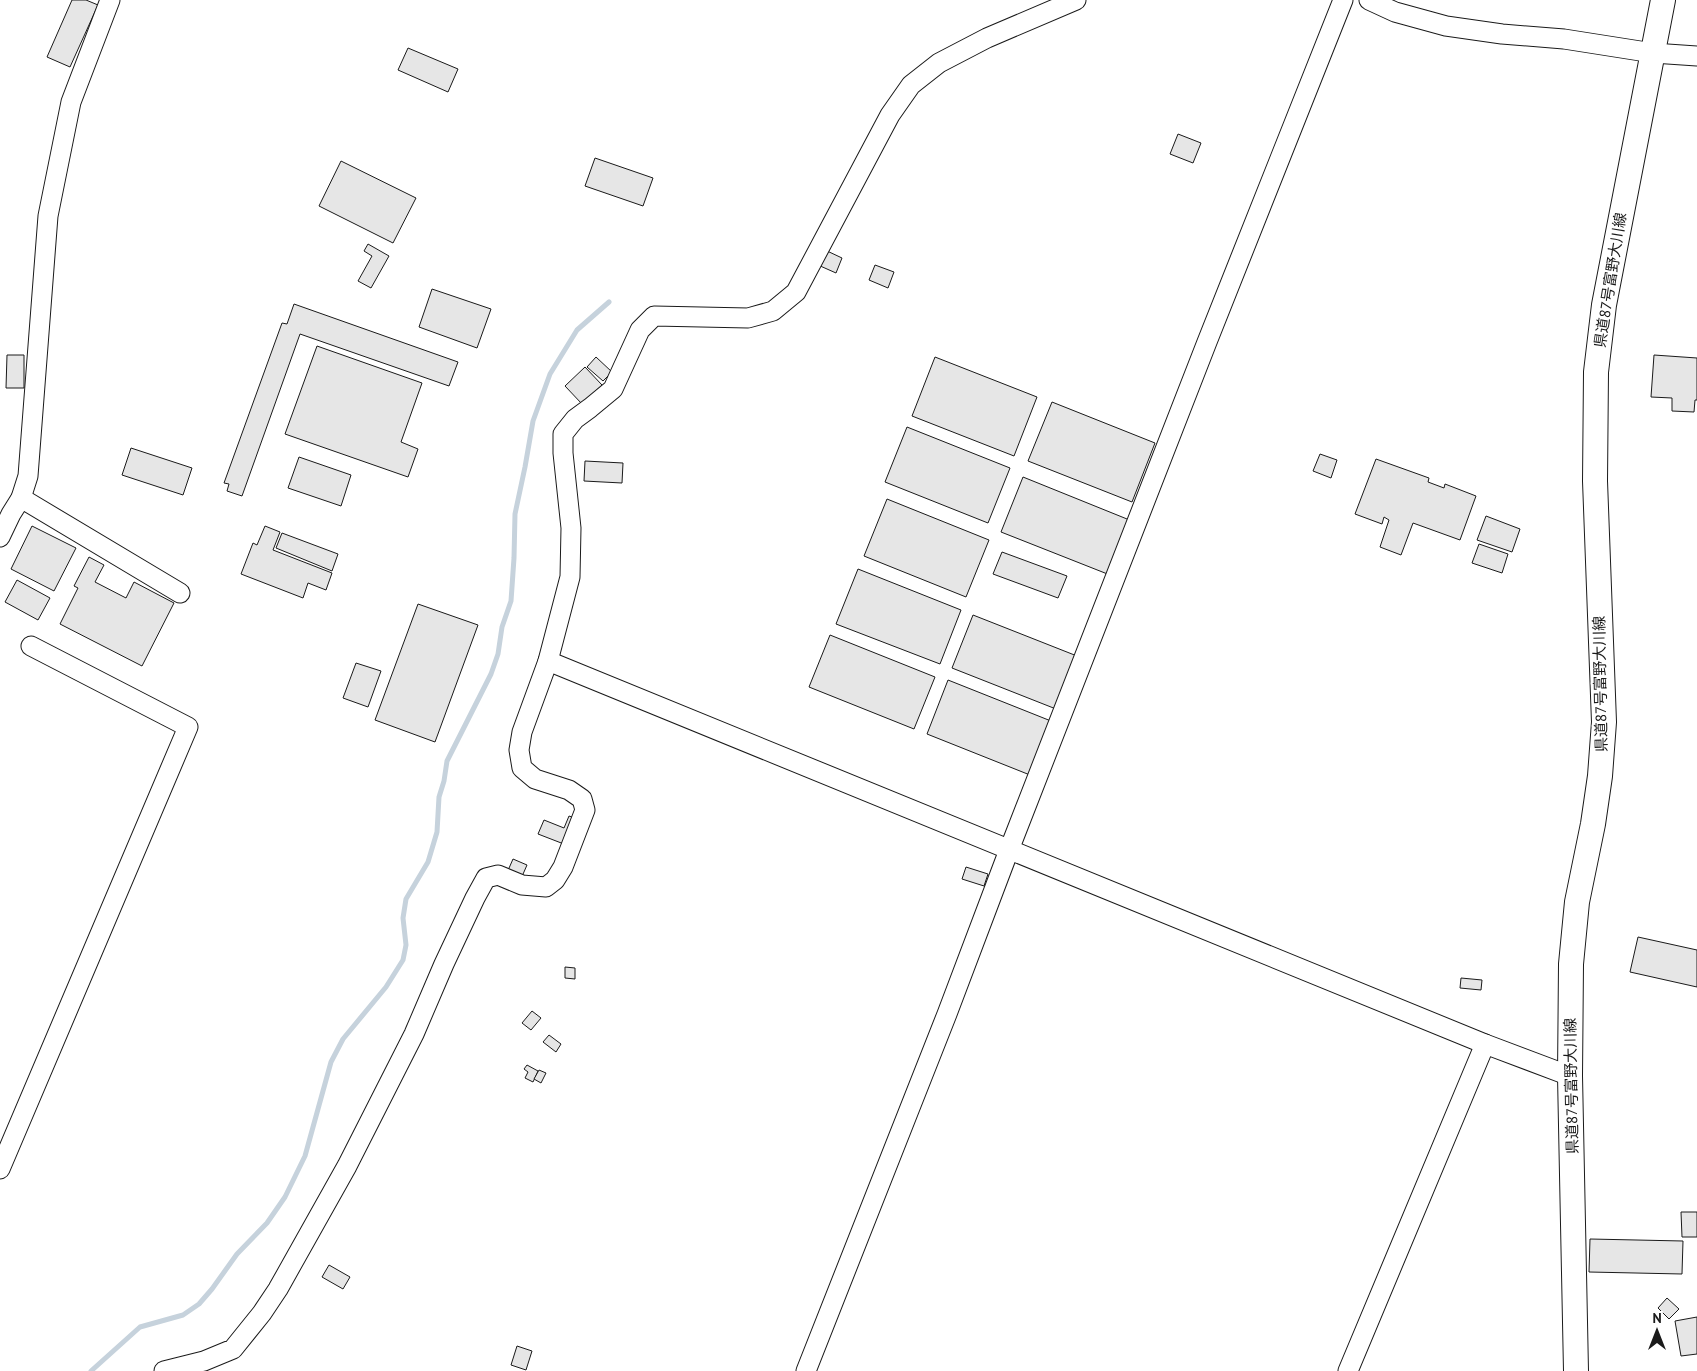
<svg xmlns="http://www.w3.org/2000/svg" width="1697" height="1371" viewBox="0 0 1697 1371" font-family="'PT Sans','Noto Sans JP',sans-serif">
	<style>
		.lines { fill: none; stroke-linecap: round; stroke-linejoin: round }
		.stream { stroke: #c6d2dc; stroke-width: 5 }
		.building { fill: #e6e6e6; stroke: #1a1a1a }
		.minor-casing { stroke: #1a1a1a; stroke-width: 21 }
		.major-casing { stroke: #1a1a1a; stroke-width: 26 }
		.minor { stroke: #fff; stroke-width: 19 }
		.major { stroke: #fff; stroke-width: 24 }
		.labels { text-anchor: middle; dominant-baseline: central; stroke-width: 4; stroke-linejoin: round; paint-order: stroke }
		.street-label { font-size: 15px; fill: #1a1a1a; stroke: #fff }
	</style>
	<rect width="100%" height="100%" fill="#fff"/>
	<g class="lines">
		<polyline class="stream" points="91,1371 140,1327 183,1315 199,1304 212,1289 237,1254 267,1223 285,1197 305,1156 331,1062 343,1039 386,987 403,960 406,945 403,918 406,899 428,862 437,832 439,797 444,781 447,761 491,674 498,654 502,627 511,601 514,558 515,514 525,467 533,421 550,374 577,330 609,302"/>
	</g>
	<g class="building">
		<polygon points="72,0 86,0 98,5 70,67 47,57"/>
		<polygon points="408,48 458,69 448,92 398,70"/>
		<polygon points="1178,134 1201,143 1193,163 1170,154"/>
		<polygon points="595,158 653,178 643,206 585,186"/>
		<polygon points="341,161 416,198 393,243 319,206"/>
		<polygon points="368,244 389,256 371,288 358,281 372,256 364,251"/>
		<polygon points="825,250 842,258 836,273 818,265"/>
		<polygon points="875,265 894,272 888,288 869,280"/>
		<polygon points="432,289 491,309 477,348 419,327"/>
		<polygon points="294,304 458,362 449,386 300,334 242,496 227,491 229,484 224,483 282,323 287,324"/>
		<polygon points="317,346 422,383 401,442 418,449 408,477 285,434"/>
		<polygon points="7,355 24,355 24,388 6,388"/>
		<polygon points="1654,355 1697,358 1697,400 1695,400 1694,412 1672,411 1672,398 1651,397"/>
		<polygon points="596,357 612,372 603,381 587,367"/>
		<polygon points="935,357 1037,397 1014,456 912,416"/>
		<polygon points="585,367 602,385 582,404 565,386"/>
		<polygon points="1052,402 1155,443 1132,502 1028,461"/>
		<polygon points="907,427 1010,468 988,523 885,482"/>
		<polygon points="131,448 192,468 183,495 122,475"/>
		<polygon points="1320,454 1337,460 1331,478 1313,471"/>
		<polygon points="299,457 351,475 341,506 288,488"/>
		<polygon points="1376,459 1429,478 1428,482 1444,488 1445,484 1476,496 1460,540 1413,523 1401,555 1380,547 1389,520 1384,517 1382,524 1355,514"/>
		<polygon points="585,461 623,463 622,483 584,481"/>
		<polygon points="1023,477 1132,521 1110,575 1001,532"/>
		<polygon points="887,499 989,540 966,597 864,556"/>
		<polygon points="1486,516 1520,529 1512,552 1477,540"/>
		<polygon points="32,526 76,548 54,591 11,569"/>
		<polygon points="265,526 280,532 273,550 332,573 326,590 308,583 303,598 241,574 253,543 257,545"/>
		<polygon points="282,533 338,554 332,571 276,548"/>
		<polygon points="1479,544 1508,554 1502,573 1472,563"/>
		<polygon points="1002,552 1067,576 1058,598 993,574"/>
		<polygon points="89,557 104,565 95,582 126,598 134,582 174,603 142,666 60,624 78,588 74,586"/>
		<polygon points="858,569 961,610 940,664 836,624"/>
		<polygon points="17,580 50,598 38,620 5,602"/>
		<polygon points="418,604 478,625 435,742 375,720"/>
		<polygon points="973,615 1077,656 1056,709 952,668"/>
		<polygon points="830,635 935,677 914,729 809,687"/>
		<polygon points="356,663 381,671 368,707 343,698"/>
		<polygon points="948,680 1051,721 1030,775 927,734"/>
		<polygon points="569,816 580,820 569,846 538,834 544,820 564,828"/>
		<polygon points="513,859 527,865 520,881 506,875"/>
		<polygon points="966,867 988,874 984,886 962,879"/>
		<polygon points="1638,937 1697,950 1697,987 1630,972"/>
		<polygon points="565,967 575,968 575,979 565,978"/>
		<polygon points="1461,978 1482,980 1481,990 1460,988"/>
		<polygon points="532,1011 541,1018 531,1030 522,1023"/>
		<polygon points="549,1035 561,1044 556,1052 543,1042"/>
		<polygon points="527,1065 538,1071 533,1082 525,1078 528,1072 524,1069"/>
		<polygon points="539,1070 546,1073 541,1083 534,1079"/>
		<polygon points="1681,1212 1697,1212 1697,1237 1682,1237"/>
		<polygon points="1590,1239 1683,1241 1682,1274 1589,1272"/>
		<polygon points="329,1265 350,1277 343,1289 322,1277"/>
		<polygon points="1667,1298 1679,1309 1669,1319 1658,1308"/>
		<polygon points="1697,1317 1697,1354 1681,1356 1675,1321"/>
		<polygon points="517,1346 532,1351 526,1370 511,1365"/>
	</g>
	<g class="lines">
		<defs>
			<g id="minor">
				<polyline points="1369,0 1395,12 1446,26 1502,34 1564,39 1653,53 1697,56"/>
				<polyline points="21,498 180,593"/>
				<polyline points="0,537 11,514 21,498 28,476 48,216 71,102 110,0"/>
				<polyline points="548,661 1485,1044 1570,1076"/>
				<polyline points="0,1169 188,727 31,646"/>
				<polyline points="164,1371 204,1361 233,1349 262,1313 278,1289 347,1166 414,1034 444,964 475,898 486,878 498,875 522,885 546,887 555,880 563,867 585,810 582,799 569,790 535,779 522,768 519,750 522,732 548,661 570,577 571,528 563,453 563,434 575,419 590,408 613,389 640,330 654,316 748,318 773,311 796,292 890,115 911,85 939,63 987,38 1076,0"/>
				<polyline points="806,1371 947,1014 1009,850 1207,342 1343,0"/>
				<polyline points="1348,1371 1485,1044"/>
			</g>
			<polyline id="major" points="1576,1371 1570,1076 1571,964 1577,902 1593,824 1600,776 1604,722 1595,481 1596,372 1604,305 1663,0"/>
		</defs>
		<use href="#minor" class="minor-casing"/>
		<use href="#major" class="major-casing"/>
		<use href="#minor" class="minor"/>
		<use href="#major" class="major"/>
	</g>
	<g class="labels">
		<g class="street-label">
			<text transform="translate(1610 280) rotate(-81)">県道87号富野大川線</text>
			<text transform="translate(1600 684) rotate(-91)">県道87号富野大川線</text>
			<text transform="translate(1571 1086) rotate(-91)">県道87号富野大川線</text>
		</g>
	</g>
	<g transform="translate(1657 1331)" stroke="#ffffff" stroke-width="4" paint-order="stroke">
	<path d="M0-4L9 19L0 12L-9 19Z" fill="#1a1a1a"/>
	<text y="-8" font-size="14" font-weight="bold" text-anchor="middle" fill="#1a1a1a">N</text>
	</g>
</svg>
